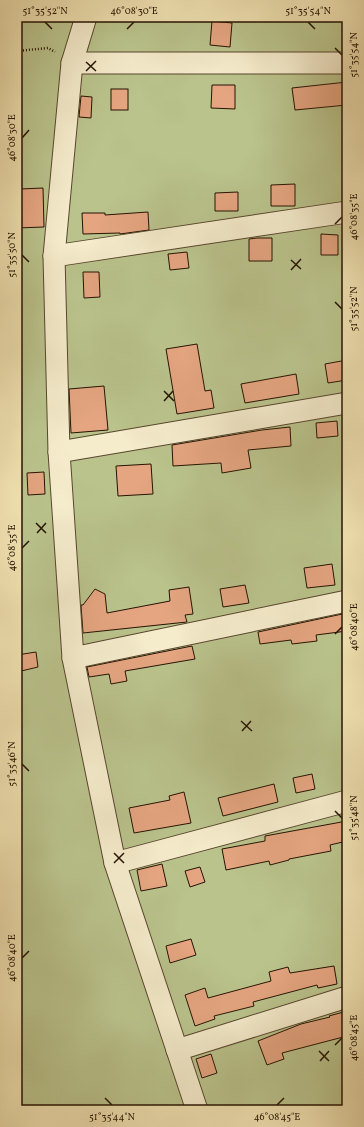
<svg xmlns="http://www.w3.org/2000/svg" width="364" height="1127" viewBox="0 0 364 1127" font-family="Vollkorn,serif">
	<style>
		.green { fill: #bac38c; stroke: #706b47 }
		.building { fill: #e4a580; stroke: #261302 }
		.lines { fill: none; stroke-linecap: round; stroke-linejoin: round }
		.minor-casing { stroke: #58462e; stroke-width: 23 }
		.path { stroke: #261302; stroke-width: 2.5; stroke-dasharray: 1 2; stroke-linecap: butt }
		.minor { stroke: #f5eccc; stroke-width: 21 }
		.ticks { fill: none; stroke: #261302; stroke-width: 1.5 }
		.neatline { fill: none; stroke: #261302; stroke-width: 1.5 }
		.ticks-label { font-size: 10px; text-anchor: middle; fill: #261302 }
	</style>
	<rect width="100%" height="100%" fill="#f0e1b1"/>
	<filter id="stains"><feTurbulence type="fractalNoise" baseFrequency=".005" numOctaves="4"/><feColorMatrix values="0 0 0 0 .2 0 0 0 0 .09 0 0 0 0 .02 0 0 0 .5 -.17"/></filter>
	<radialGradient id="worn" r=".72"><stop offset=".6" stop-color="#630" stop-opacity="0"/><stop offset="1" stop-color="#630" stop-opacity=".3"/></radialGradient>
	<rect class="green" x="17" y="17" width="330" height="1093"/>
	<g class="building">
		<polygon points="212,21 232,23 230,47 210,45"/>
		<polygon points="347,82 347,105 295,110 292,88"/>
		<polygon points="212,85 235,85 235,109 211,108"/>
		<rect x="111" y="89" width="17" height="21"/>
		<polygon points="81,96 92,97 91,118 79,117"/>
		<polygon points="295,184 295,206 271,206 271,185"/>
		<polygon points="43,188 44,227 17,228 17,200 20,200 20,189"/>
		<polygon points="238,192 238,211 215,211 215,193"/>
		<polygon points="148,212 149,230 120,234 120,233 83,234 82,213 105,213 105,215"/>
		<polygon points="321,234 338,235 338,255 321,255"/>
		<polygon points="257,238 272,238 272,261 249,261 249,239"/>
		<polygon points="187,252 189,268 170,270 168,254"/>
		<polygon points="83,272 99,272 100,297 84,298"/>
		<polygon points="197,344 205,391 211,390 214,408 177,414 166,349"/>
		<polygon points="347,360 347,380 328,383 325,364"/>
		<polygon points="296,374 299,394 245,403 241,384"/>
		<polygon points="104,386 108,430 71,433 69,389"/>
		<polygon points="337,421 338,436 317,438 316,423"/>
		<polygon points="290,427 291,446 248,450 251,468 222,473 221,463 173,466 172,445 262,430"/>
		<polygon points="151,464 153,494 118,496 116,466"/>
		<polygon points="44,472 45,494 28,495 27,473"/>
		<polygon points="332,564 335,585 307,588 304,568"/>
		<polygon points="245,585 249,603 223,607 220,589"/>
		<polygon points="189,587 193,614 185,615 187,622 83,633 81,605 83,605 95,589 105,594 107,613 170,601 169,590"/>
		<polygon points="347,613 347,631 316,635 317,641 292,644 291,640 260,644 258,632"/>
		<polygon points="192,646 195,659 125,671 127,681 111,684 109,674 89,677 87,667"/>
		<polygon points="36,652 38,667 17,672 17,655"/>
		<polygon points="312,774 315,789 296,793 293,778"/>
		<polygon points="274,784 278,802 223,816 218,798"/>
		<polygon points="184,792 191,823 134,833 129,808 170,800 169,796"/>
		<polygon points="347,821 347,841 330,845 331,851 289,859 289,860 270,865 269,861 226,870 222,849 265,841 265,836"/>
		<polygon points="162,864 167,886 141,891 137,870"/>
		<polygon points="200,867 205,882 190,887 185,871"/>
		<polygon points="191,939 196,955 170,963 166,946"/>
		<polygon points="334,966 337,984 318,988 317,985 253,1002 254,1006 214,1016 215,1019 195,1026 185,995 205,988 208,998 271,981 269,972 288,967 290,973"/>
		<polygon points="347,1011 347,1036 282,1053 284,1059 267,1065 258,1041 301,1024 330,1017 329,1016"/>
		<polygon points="211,1054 217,1073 202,1078 196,1059"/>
	</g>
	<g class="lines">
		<defs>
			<g id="minor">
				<polyline points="86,17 72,63 54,256 59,452 73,658 115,863 197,1110"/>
				<polyline points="72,63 347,63"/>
				<polyline points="54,256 347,212"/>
				<polyline points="59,452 347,403"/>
				<polyline points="73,658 347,601"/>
				<polyline points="115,863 347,801"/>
				<polyline points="177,1050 347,997"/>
			</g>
		</defs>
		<use href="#minor" class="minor-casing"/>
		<polyline class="path" points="17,51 48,48 55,52"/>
		<use href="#minor" class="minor"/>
	</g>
	<path class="ticks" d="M45,22l7,7M308,22l7,7M127,29l7,-7M335,48l7,7M86,62l10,9M86,71l10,-10M22,138l7,-8M335,224l7,-7M22,255l7,7M291,260l10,9M291,270l10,-11M335,302l7,7M164,391l10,10M164,401l9,-10M36,523l10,10M37,533l9,-10M22,548l7,-7M335,634l7,-7M241,721l11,10M242,731l9,-10M22,764l7,7M335,811l7,7M114,853l10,10M114,863l10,-10M22,958l7,-7M335,1045l7,-7M319,1051l10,10M320,1061l9,-10M105,1098l7,7M277,1105l7,-7"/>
	<rect width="364" height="1127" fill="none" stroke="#f0e1b1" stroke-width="44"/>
	<rect x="22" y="22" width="320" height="1083" class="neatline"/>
	<g class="ticks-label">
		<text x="45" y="14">51°35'52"N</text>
		<text x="134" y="14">46°08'30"E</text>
		<text x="308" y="14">51°35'54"N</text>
		<text transform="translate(353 55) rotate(-90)" y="4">51°35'54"N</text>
		<text transform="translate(11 138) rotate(-90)" y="4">46°08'30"E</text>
		<text transform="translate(353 217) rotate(-90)" y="4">46°08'35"E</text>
		<text transform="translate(11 255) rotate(-90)" y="4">51°35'50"N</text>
		<text transform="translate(353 309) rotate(-90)" y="4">51°35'52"N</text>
		<text transform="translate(11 548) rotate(-90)" y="4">46°08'35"E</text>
		<text transform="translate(353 627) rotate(-90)" y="4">46°08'40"E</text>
		<text transform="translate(11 764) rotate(-90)" y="4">51°35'46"N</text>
		<text transform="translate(353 818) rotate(-90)" y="4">51°35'48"N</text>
		<text transform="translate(11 958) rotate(-90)" y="4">46°08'40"E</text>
		<text transform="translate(353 1038) rotate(-90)" y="4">46°08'45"E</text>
		<text x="112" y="1120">51°35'44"N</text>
		<text x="277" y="1120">46°08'45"E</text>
	</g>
	<rect width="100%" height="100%" filter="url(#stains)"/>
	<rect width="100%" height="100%" fill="url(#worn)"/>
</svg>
